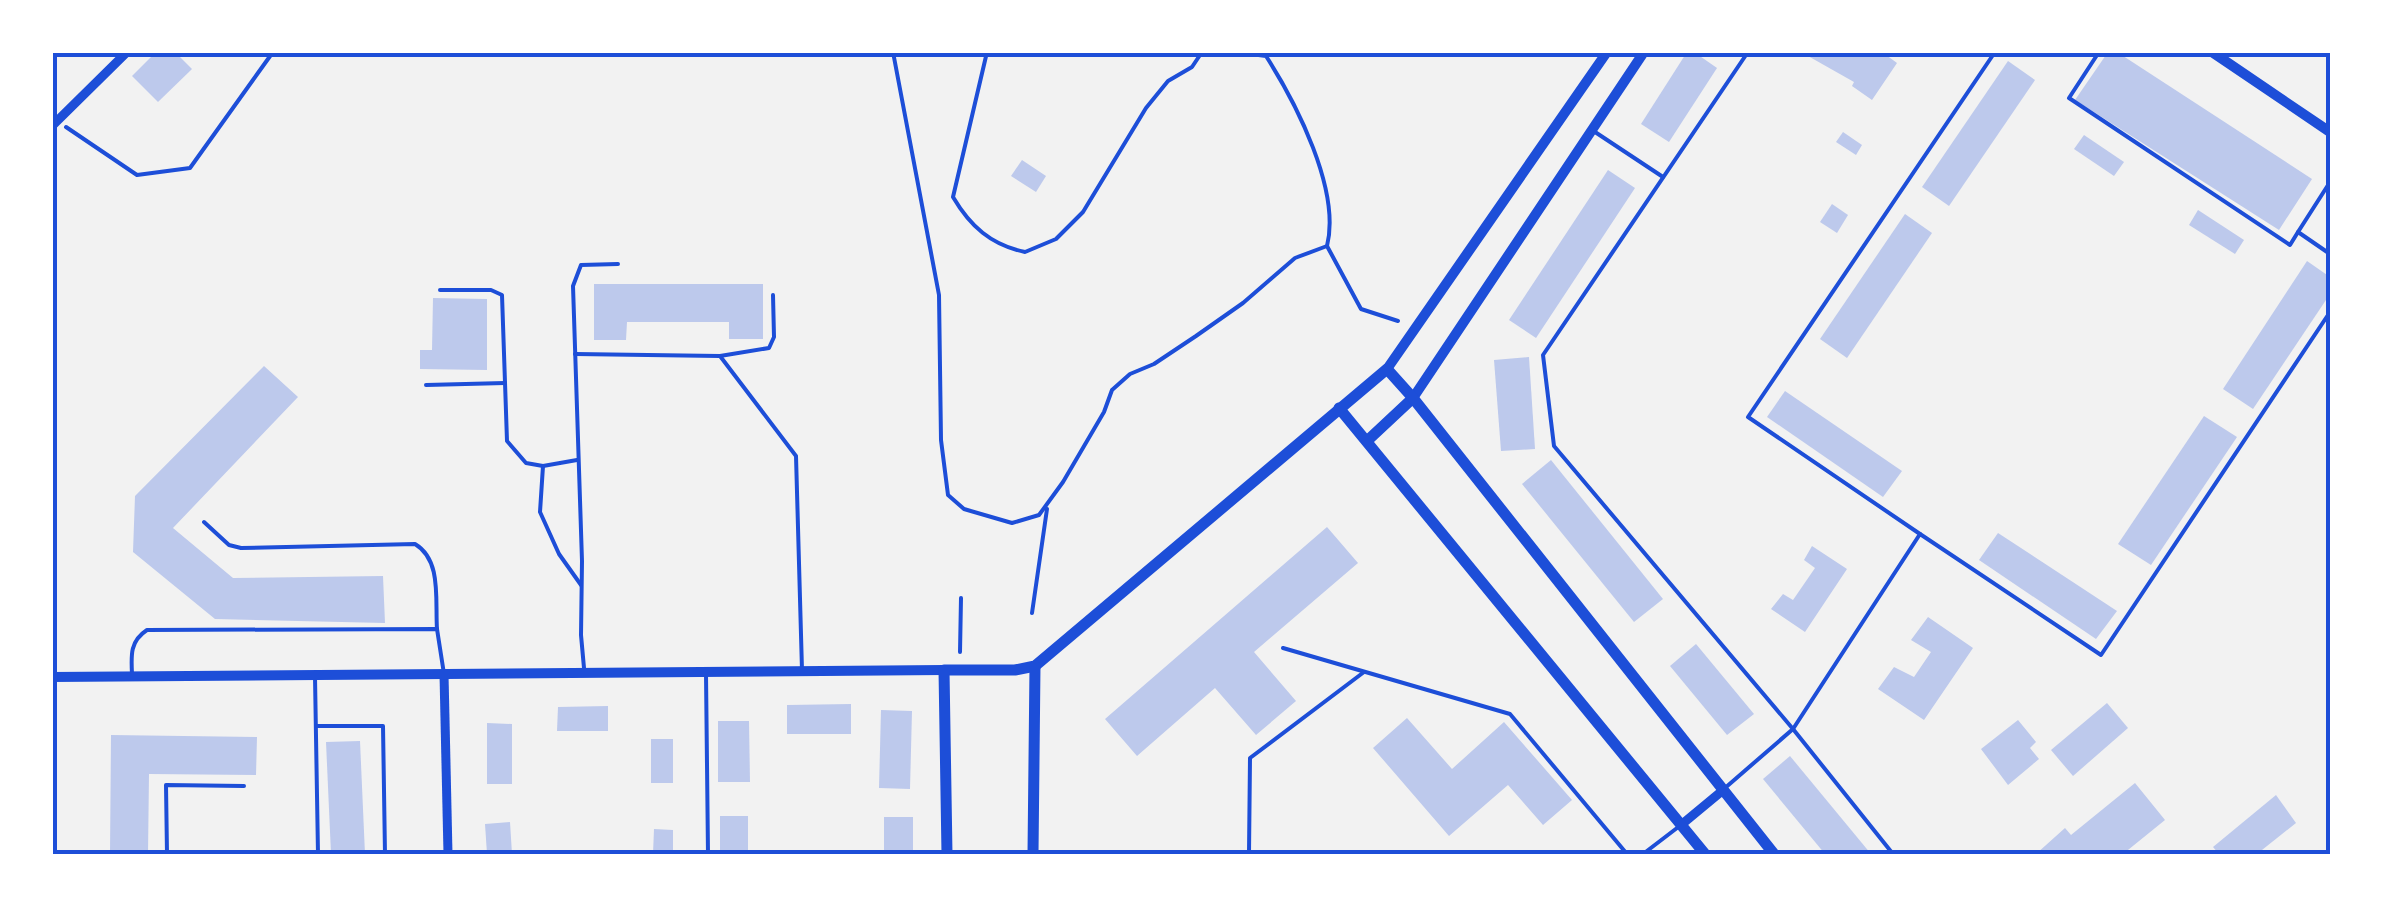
<svg xmlns="http://www.w3.org/2000/svg" width="2383" height="907" viewBox="0 0 2383 907" font-family="Inter,sans-serif">
	<style>
		.building { fill: #bdc9ec }
		.lines { fill: none; stroke-linecap: round; stroke-linejoin: round }
		.path { stroke: #1d4ed8; stroke-width: 4 }
		.service { stroke: #1d4ed8; stroke-width: 4 }
		.minor { stroke: #1d4ed8; stroke-width: 9 }
		.tertiary { stroke: #1d4ed8; stroke-width: 10 }
		.secondary { stroke: #1d4ed8; stroke-width: 11 }
		.neatline { fill: none; stroke: #1d4ed8; stroke-width: 4 }
	</style>
	<rect width="100%" height="100%" fill="#f2f2f2"/>
	<g class="building">
		<polygon points="156,52 175,52 192,69 158,102 132,76"/>
		<polygon points="1687,52 1694,52 1717,68 1669,142 1641,124"/>
		<polygon points="1810,52 1882,52 1897,63 1872,100 1852,86 1854,82 1808,56"/>
		<polygon points="2108,52 2117,52 2312,179 2279,230 2075,100"/>
		<polygon points="2008,61 2035,80 1949,206 1922,187"/>
		<polygon points="1843,132 1862,145 1856,155 1836,142"/>
		<polygon points="2084,135 2124,162 2114,176 2074,149"/>
		<polygon points="1022,160 1046,176 1036,192 1011,176"/>
		<polygon points="1608,170 1635,188 1536,338 1509,320"/>
		<polygon points="1832,204 1848,215 1837,233 1820,222"/>
		<polygon points="2198,210 2244,240 2235,254 2189,225"/>
		<polygon points="1905,214 1932,233 1847,358 1820,339"/>
		<polygon points="2307,261 2330,277 2330,294 2253,409 2223,389"/>
		<polygon points="594,284 763,284 763,339 729,339 729,322 627,322 626,340 594,340"/>
		<polygon points="433,298 487,299 487,370 420,369 420,350 432,350"/>
		<polygon points="1529,357 1535,449 1501,451 1494,360"/>
		<polygon points="264,366 298,397 173,528 233,578 383,576 385,623 215,619 133,552 135,496"/>
		<polygon points="1785,391 1902,471 1883,497 1767,417"/>
		<polygon points="2204,416 2237,437 2151,565 2118,544"/>
		<polygon points="1551,460 1663,599 1634,622 1522,484"/>
		<polygon points="1327,527 1358,563 1254,652 1296,701 1256,735 1215,688 1137,756 1105,719"/>
		<polygon points="1998,533 2117,611 2096,639 1979,560"/>
		<polygon points="1812,546 1847,569 1805,632 1771,609 1783,594 1793,600 1815,568 1804,560"/>
		<polygon points="1928,617 1973,648 1924,720 1878,689 1894,667 1914,677 1931,652 1911,640"/>
		<polygon points="1696,644 1754,714 1727,735 1670,666"/>
		<polygon points="2107,703 2128,728 2073,776 2051,750"/>
		<polygon points="851,704 851,734 787,734 787,705"/>
		<polygon points="608,706 608,731 557,731 558,707"/>
		<polygon points="881,710 912,711 910,789 879,788"/>
		<polygon points="1407,718 1452,769 1504,722 1572,800 1543,825 1508,785 1449,836 1373,748"/>
		<polygon points="2018,720 2036,742 2030,748 2039,759 2008,785 1981,749"/>
		<polygon points="718,721 749,721 750,782 718,782"/>
		<polygon points="487,723 512,724 512,784 487,784"/>
		<polygon points="111,735 257,737 256,775 149,774 148,854 110,854"/>
		<rect x="651" y="739" width="22" height="44"/>
		<polygon points="360,741 365,854 331,854 326,742"/>
		<polygon points="1790,756 1871,854 1825,854 1763,779"/>
		<polygon points="2135,783 2165,820 2123,854 2036,854 2065,828 2071,835"/>
		<polygon points="2276,795 2296,823 2257,854 2219,854 2213,847"/>
		<rect x="720" y="816" width="28" height="38"/>
		<rect x="884" y="817" width="29" height="37"/>
		<polygon points="510,822 512,854 487,854 485,824"/>
		<polygon points="654,829 673,830 673,854 653,854"/>
	</g>
	<g class="lines">
		<g class="path">
			<path d="M893,52l46,243 2,145 7,55 16,14 48,14 27,-8 24,-33 41,-70 8,-22 18,-16 24,-10 42,-28 47,-33 52,-45 32,-12c14,-56 -31,-143 -61,-190l-30,-4"/>
			<path d="M987,52l-34,145c17,29 38,48 72,55l31,-13 27,-27 63,-104 22,-27 24,-14 10,-15"/>
			<polyline points="66,127 137,175 190,168 273,52"/>
			<polyline points="1327,246 1361,309 1398,321"/>
			<polyline points="1032,613 1047,509"/>
			<polyline points="960,652 961,598"/>
		</g>
		<g class="service">
			<polyline points="1748,52 1543,355 1554,446 1793,729 1893,854"/>
			<polyline points="2099,52 2069,98 2290,245 2298,232"/>
			<polyline points="1592,130 1663,177"/>
			<polyline points="2330,182 2298,232 2330,254"/>
			<polyline points="440,290 491,290 502,295 507,441 526,463 543,466 540,512 559,554 581,585"/>
			<polyline points="575,354 720,356 796,456 802,670"/>
			<polyline points="720,356 769,348 774,337 773,295"/>
			<polyline points="426,385 505,383"/>
			<polyline points="543,466 577,460"/>
			<path d="M204,522l25,23 12,3 174,-4c27,16 20,56 22,85"/>
			<polyline points="1920,534 1748,417 1995,52"/>
			<polyline points="1283,648 1510,714 1627,854"/>
			<polyline points="584,668 581,635 582,561 573,286 581,265 618,264"/>
			<path d="M132,674c-1,-19 -2,-33 15,-44l290,-1 7,45"/>
			<polyline points="706,674 708,854"/>
			<polyline points="315,677 318,854"/>
			<polyline points="317,726 383,726 385,854"/>
			<polyline points="1725,788 1793,729 1920,534 2101,655 2330,312"/>
			<polyline points="167,854 166,785 244,786"/>
			<polyline points="1249,854 1250,758 1364,672"/>
			<polyline points="1643,854 1677,828"/>
		</g>
		<g class="minor">
			<polyline points="52,126 127,52"/>
			<polyline points="444,674 448,854"/>
			<polyline points="1681,825 1722,791"/>
		</g>
		<g class="tertiary">
			<polyline points="2212,52 2330,132"/>
			<polyline points="1387,369 1607,52"/>
			<polyline points="1413,398 1644,52"/>
			<polyline points="52,677 944,670"/>
		</g>
		<g class="secondary">
			<polyline points="1339,408 1705,854"/>
			<polyline points="1367,441 1413,398"/>
			<polyline points="947,854 944,670 1015,670 1035,666 1387,369 1413,398 1774,854"/>
			<polyline points="1033,854 1035,666"/>
		</g>
	</g>
	<rect width="2383" height="907" fill="none" stroke="#ffffff" stroke-width="110"/>
	<rect x="55" y="55" width="2273" height="797" class="neatline"/>
</svg>
